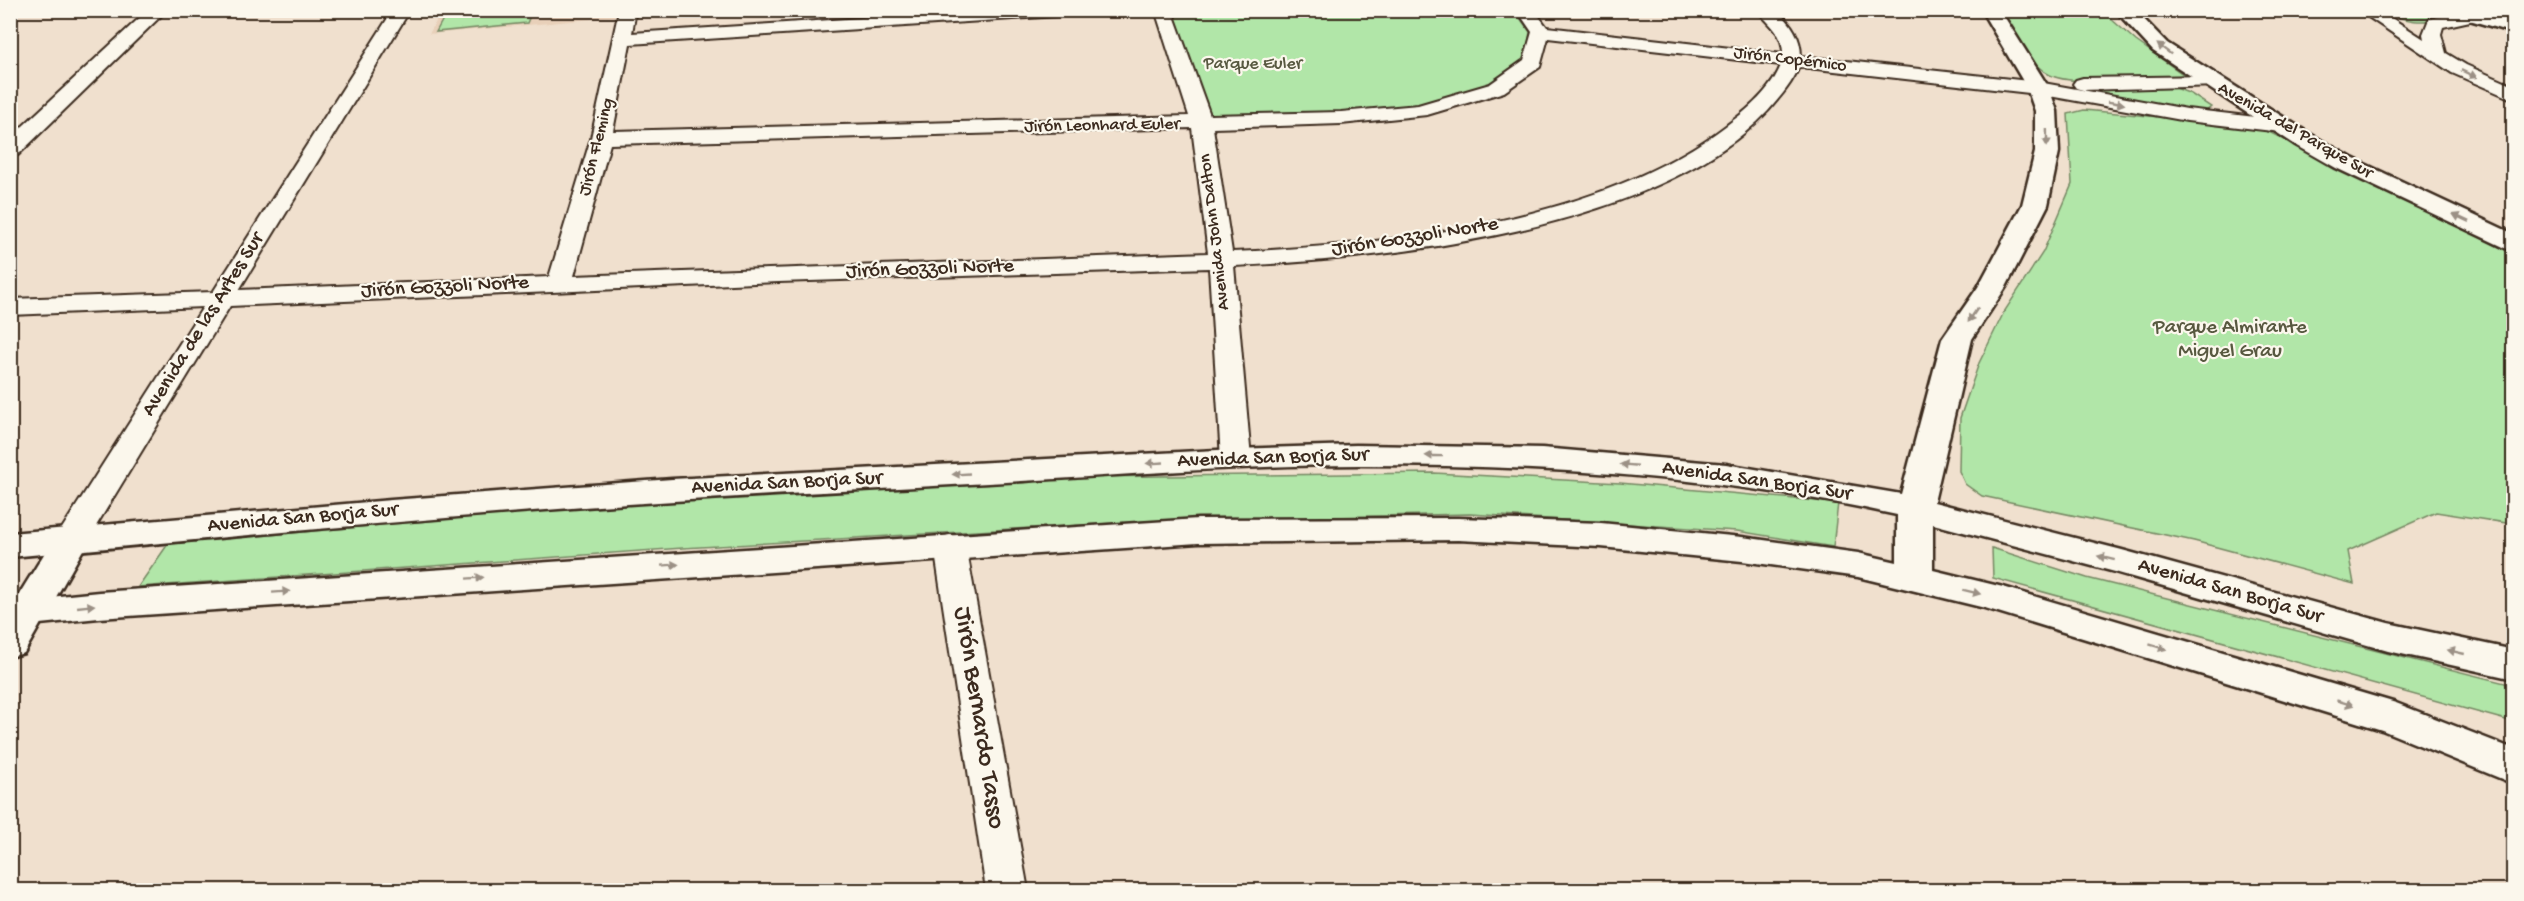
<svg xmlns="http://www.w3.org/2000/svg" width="2524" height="901" viewBox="0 0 2524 901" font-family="'Gochi Hand',sans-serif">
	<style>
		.built { fill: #e8d0b9 }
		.green { fill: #b1e6a8; stroke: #768863; stroke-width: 1.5 }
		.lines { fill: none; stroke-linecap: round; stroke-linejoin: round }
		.minor-casing { stroke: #3b2a1e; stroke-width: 4 }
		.tertiary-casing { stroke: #3b2a1e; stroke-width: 5 }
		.secondary-casing { stroke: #3b2a1e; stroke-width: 5 }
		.minor { fill: #fbf7ec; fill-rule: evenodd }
		.tertiary { fill: #fbf7ec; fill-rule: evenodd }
		.secondary { fill: #fbf7ec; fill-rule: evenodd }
		.oneway { fill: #9b9085 }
		.labels { text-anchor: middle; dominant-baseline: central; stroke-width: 4.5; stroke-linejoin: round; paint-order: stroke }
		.far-street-label { font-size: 18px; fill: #3b2a1e; stroke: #fbf7ec }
		.far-park-label { font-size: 18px; fill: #585940; stroke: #fbf7ec }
		.street-label { font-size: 21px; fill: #3b2a1e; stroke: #fbf7ec }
		.park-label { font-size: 21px; fill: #585940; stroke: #fbf7ec }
		.near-street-label { font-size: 26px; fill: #3b2a1e; stroke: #fbf7ec }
	</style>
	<rect width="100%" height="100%" fill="#f0e0ce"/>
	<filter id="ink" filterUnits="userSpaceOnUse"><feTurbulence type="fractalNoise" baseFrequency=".0167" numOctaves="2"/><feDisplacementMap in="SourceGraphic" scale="12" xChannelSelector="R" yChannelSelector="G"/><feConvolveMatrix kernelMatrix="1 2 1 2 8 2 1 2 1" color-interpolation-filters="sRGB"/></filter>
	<g filter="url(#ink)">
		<polygon class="built" points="442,11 616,11 614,17 429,34"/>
		<g class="green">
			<polygon points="448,10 532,10 532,11 527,23 436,32"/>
			<path d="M2443,10l4,3 -3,4c-18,7 -42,5 -58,-6z"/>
			<path d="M1171,11h344l15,21 -5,28c-11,9 -24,21 -38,26 -86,35 -184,30 -275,33z"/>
			<path d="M1999,11h103l34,30 48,34c-29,4 -110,12 -134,0 -23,-12 -39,-43 -51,-64z"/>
			<polygon points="2077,88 2176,88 2191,94 2211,107 2205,112 2073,89"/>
			<polygon points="2084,110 2247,125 2269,132 2513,254 2513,524 2436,512 2348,551 2354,584 2194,541 1982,496 1965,484 1959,471 1960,418 1979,363 2004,312 2043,252 2072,184 2068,114"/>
			<polygon points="1434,473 1620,483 1838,503 1833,547 1737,531 1470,514 1150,521 683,548 138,587 168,544 620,504 1075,477"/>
			<polygon points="1992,548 2087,578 2513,685 2513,722 1993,578"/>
		</g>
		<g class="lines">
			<defs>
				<g id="minor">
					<polygon points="148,10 167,10 18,155 10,156 10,138"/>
					<path d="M393,10h17l-171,280 310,-13 42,-139 28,-128h17l-4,23 352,-23h97l-8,5 -443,29 -17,87 576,-15 -34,-106h17l38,105 131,-3 77,-7 72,-21 34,-24 8,-28 -15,-22h17l13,17 236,27c0,-22 -14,-29 -26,-44h19c15,12 25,27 25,46l237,26 149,27 94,11 7,2 3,4 -3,4 -7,2 -94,-11 -149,-27 -239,-27c-7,17 -19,30 -31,44 -112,119 -378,148 -534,155l17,193 -4,6 -11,3 -11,-3 -4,-6 -12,-191 -430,14 -549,24 -148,243 -12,3 -12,-3 -4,-8 149,-234 -193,8v-16l203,-7zM1548,38l233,27c-9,24 -33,45 -54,60 -128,98 -338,120 -495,127l-19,-124 128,-4 86,-9 77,-23 36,-25zM1192,128l16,125 -634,23 36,-132z"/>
					<polygon points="2358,10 2379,10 2424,39 2423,34 2429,19 2470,10 2479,11 2482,15 2479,19 2443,27 2441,34 2446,53 2466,65 2514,86 2514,100 2452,73"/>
					<polygon points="2212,76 2219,78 2222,82 2219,86 2083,90 2076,88 2073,84 2076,80 2083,78"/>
					<polygon points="950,535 962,538 966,546 1028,890 986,890 934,546 938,538"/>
				</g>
				<polygon id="tertiary" points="70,529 83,533 88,541 24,653 10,657 10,609 57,533"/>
				<g id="secondary">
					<path d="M1981,10h19l49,78 8,23 2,41 -11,53 -42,82 -34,52 -38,163 188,48 266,73 126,27v29l-126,-28 -273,-79 -182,-48v46l70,17 393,116 118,46v35l-132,-54 -397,-122 -127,-31 -116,-16 -141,-14 -143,-7 -260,3 -1099,75 -89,9v-26l89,-9 1099,-73 260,-1 143,5 141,14 116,16 39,9v-47c-176,-39 -358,-50 -538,-50 -124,0 -248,11 -371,18 -105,6 -209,11 -314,18 -221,14 -442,36 -664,56v-24l381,-33 281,-21 564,-30 120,-4 186,3 184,16 175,30 41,-155 36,-52 44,-82 13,-53v-41l-8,-23z"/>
					<polygon points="2115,10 2135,10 2167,43 2310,134 2352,158 2514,234 2514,252 2336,168 2294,144 2153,51"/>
					<polygon points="2447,10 2478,10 2514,21 2514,33 2449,14"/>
				</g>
			</defs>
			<use href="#minor" class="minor-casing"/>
			<use href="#tertiary" class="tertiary-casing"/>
			<use href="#secondary" class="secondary-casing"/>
			<use href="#minor" class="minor"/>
			<use href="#tertiary" class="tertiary"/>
			<use href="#secondary" class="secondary"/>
		</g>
		<defs><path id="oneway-solid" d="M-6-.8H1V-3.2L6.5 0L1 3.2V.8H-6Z" transform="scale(1.5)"/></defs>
		<g class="oneway">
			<use href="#oneway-solid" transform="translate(2164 49) rotate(-143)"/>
			<use href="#oneway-solid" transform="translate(2469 74) rotate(25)"/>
			<use href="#oneway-solid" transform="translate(2116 103) rotate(9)"/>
			<use href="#oneway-solid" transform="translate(2047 138) rotate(89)"/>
			<use href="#oneway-solid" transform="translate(2461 218) rotate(-155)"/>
			<use href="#oneway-solid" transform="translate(1973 315) rotate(124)"/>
			<use href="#oneway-solid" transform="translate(1434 456) rotate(-179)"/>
			<use href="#oneway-solid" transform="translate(1155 463) rotate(177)"/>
			<use href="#oneway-solid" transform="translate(1629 465) rotate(-175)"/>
			<use href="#oneway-solid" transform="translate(961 474) rotate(177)"/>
			<use href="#oneway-solid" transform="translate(2106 558) rotate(-166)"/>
			<use href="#oneway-solid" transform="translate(670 565) rotate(-4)"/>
			<use href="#oneway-solid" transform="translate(475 578) rotate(-4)"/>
			<use href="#oneway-solid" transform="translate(281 592) rotate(-4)"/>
			<use href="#oneway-solid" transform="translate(1972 592) rotate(14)"/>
			<use href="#oneway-solid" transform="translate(86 606) rotate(-6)"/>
			<use href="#oneway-solid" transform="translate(2158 647) rotate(17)"/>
			<use href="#oneway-solid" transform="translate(2456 652) rotate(-167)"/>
			<use href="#oneway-solid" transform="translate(2345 703) rotate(17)"/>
		</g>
	</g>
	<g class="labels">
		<g class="far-street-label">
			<text transform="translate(1790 60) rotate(7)">Jirón Copérnico</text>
			<text transform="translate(1102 126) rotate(-1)">Jirón Leonhard Euler</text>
			<text transform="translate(2295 131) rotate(30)">Avenida del Parque Sur</text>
			<text transform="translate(597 147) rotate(-76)">Jirón Fleming</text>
			<text transform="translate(1215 232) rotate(-97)">Avenida John Dalton</text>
		</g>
		<g class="far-park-label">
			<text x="1253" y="64">Parque Euler</text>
		</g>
		<g class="street-label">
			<text transform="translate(1415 238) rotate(-9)">Jirón Gozzoli Norte</text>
			<text transform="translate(930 270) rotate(-2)">Jirón Gozzoli Norte</text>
			<text transform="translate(445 288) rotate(-3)">Jirón Gozzoli Norte</text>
			<text transform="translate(204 325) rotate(-58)">Avenida de las Artes Sur</text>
			<text transform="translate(1273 459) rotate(-2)">Avenida San Borja Sur</text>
			<text transform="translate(1757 482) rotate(8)">Avenida San Borja Sur</text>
			<text transform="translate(787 484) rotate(-3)">Avenida San Borja Sur</text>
			<text transform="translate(303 519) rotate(-5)">Avenida San Borja Sur</text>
			<text transform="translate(2230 592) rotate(16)">Avenida San Borja Sur</text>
		</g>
		<g class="park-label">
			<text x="2230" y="328">Parque Almirante<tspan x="2230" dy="24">Miguel Grau</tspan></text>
		</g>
		<g class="near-street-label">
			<text transform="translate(978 718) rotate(81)">Jirón Bernardo Tasso</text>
		</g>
	</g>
	<rect width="2524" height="901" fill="none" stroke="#fbf7ec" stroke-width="36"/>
	<rect x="18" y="18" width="2488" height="865" fill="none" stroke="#3b2a1e" stroke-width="2" filter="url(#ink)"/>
</svg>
